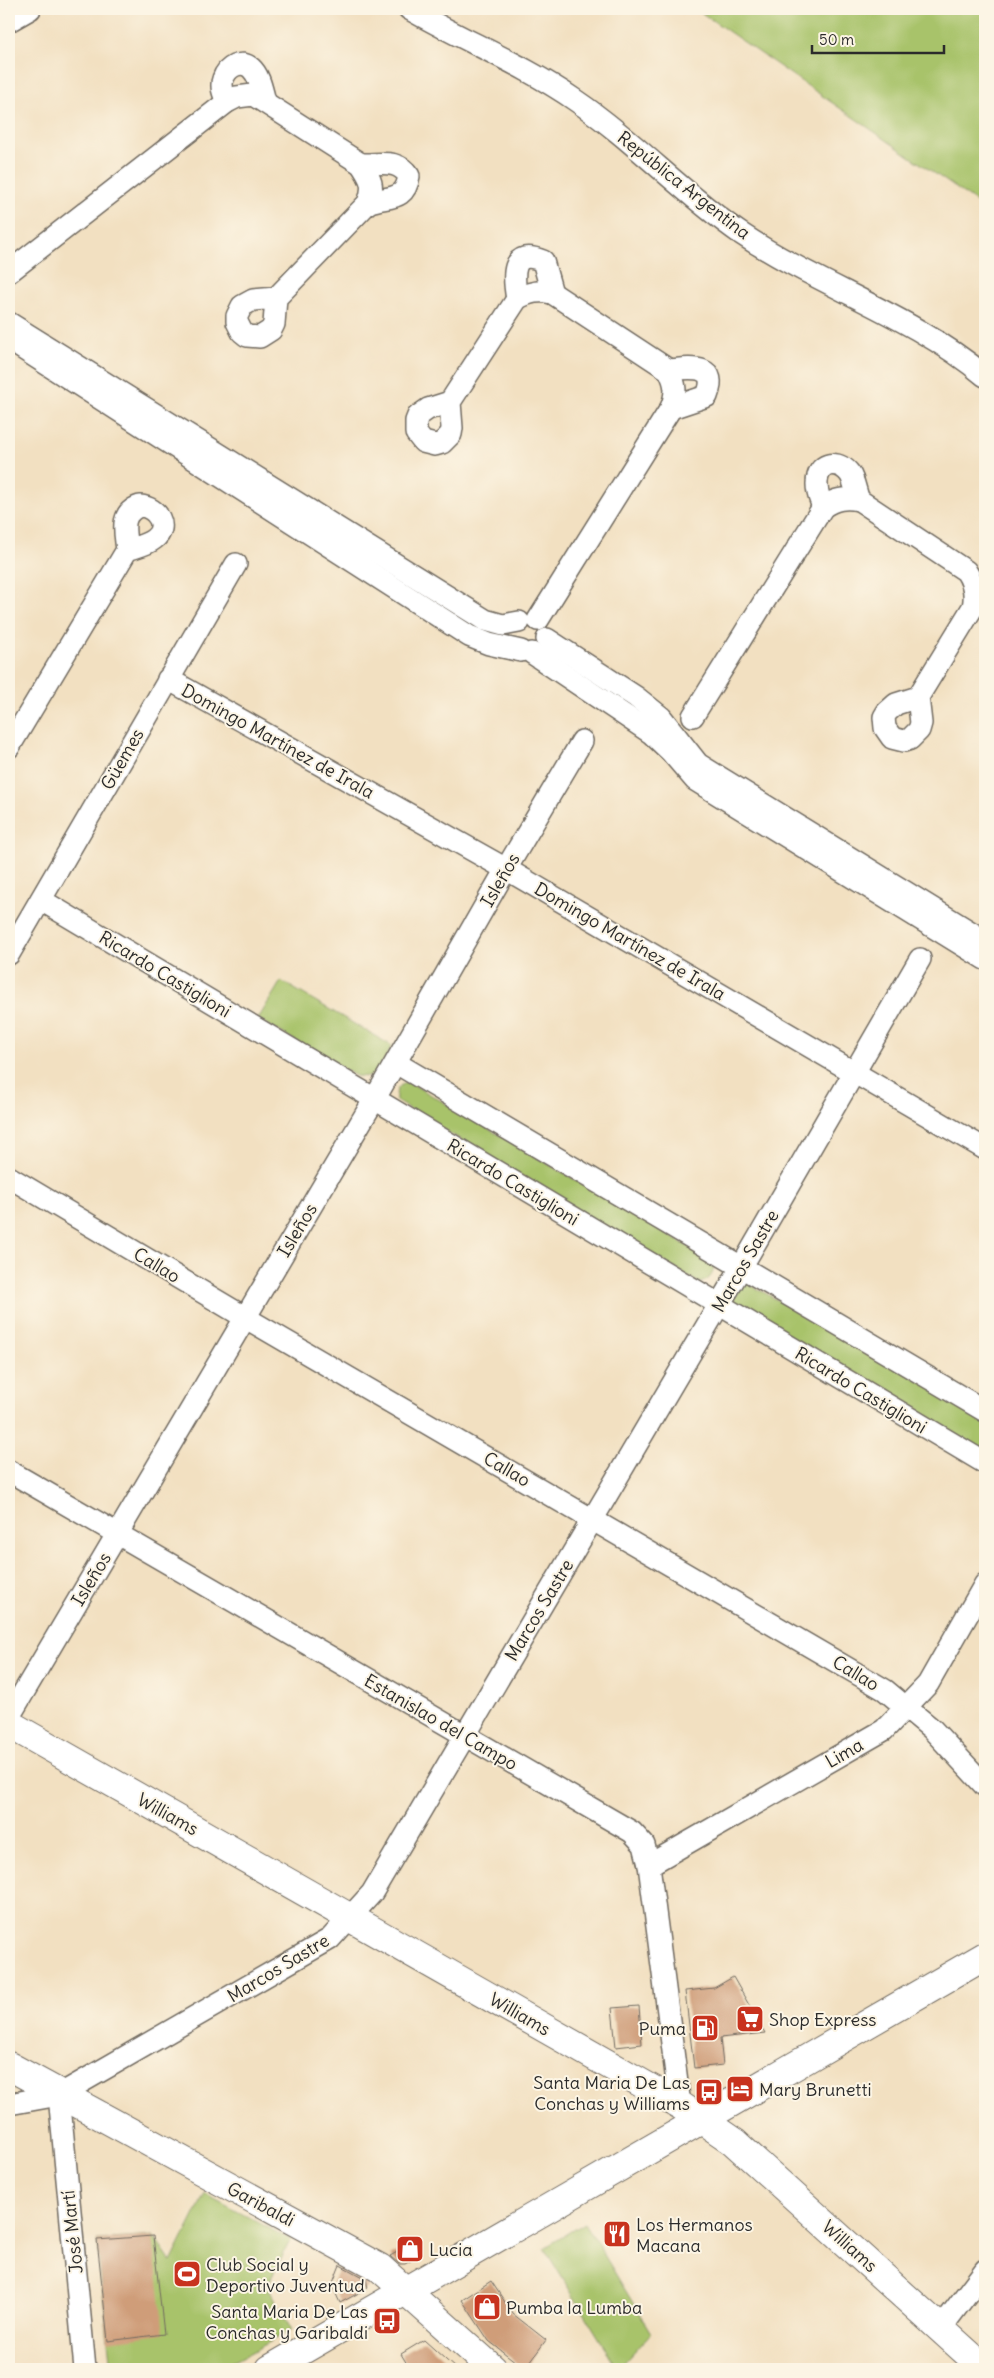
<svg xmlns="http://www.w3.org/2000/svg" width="994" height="2378" viewBox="0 0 994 2378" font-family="Delius,sans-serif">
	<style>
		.green { fill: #a8c36a; stroke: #6a774a }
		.building { fill: #cf9d79 }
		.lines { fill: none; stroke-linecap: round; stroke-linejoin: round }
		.street-casing { stroke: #716a60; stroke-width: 24 }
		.secondary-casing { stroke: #716a60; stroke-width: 30 }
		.street { stroke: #fff; stroke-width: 21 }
		.secondary { stroke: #fff; stroke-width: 28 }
		.labels { text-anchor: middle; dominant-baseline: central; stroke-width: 4; stroke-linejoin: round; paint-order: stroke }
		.street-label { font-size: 18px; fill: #2b2b2b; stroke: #fcf5e5 }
		.poi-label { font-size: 18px; fill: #2b2b2b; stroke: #fcf5e5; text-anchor: start }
	</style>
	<rect width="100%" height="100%" fill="#fcf5e5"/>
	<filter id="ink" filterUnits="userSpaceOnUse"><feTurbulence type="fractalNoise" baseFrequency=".02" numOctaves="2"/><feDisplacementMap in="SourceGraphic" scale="10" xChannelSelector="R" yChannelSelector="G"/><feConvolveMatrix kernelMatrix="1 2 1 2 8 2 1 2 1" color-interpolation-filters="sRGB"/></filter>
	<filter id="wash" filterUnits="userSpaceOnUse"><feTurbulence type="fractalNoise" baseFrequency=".0096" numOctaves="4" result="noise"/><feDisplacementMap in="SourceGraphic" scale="20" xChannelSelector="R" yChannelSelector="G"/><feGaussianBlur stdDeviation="1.12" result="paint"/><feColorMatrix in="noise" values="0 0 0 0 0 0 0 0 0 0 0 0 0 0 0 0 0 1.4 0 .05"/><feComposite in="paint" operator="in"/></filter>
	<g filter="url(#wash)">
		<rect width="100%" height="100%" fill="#f2e0c1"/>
		<g class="green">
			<polygon points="696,9 985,9 985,208"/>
			<polygon points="281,981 392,1046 379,1069 369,1077 356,1076 258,1019"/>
			<path d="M409,1082l304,179c2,11 -2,20 -14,22l-303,-182c-1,-10 2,-17 13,-19z"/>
			<polygon points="744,1281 985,1418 985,1452 735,1304 733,1299"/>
			<polygon points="205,2194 291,2240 267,2286 292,2330 220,2369 111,2369 97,2240 153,2236 171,2262"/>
			<polygon points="585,2223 651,2333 618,2369 544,2248"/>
		</g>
		<g id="blocks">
			<g class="building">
				<polygon points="733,1977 765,2033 720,2038 723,2065 694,2068 685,1991 714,1988"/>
				<polygon points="639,2006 642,2044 616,2047 612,2008"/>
				<polygon points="153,2236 164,2334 108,2341 97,2240"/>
				<polygon points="414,2243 421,2255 405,2264 399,2264 390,2256"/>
				<polygon points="340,2265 366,2279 368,2288 340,2303 332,2285"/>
				<polygon points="491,2281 513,2314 546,2340 525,2369 489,2341 462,2300"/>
				<polygon points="424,2340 456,2369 410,2369 401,2354"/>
			</g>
		</g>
	</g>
	<g filter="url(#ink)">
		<use href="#blocks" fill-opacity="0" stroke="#716a60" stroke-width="1"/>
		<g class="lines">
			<defs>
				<g id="street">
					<path d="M409,9c55,32 114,55 166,91 59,40 107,93 165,133 79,53 172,82 245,143"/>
					<polyline points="9,21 30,9"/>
					<path d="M227,102c-3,-7 -7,-15 -4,-23 4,-12 18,-20 28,-11 9,8 11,23 14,33"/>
					<path d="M361,164c19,1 36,-6 48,12 -4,27 -22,19 -41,27"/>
					<path d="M9,272l218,-170 10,-5 16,-2 108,69c10,15 14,22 7,39l-92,95 -23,2 -11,6 -5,10v6l5,10 5,4 13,1 11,-7 3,-6 2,-26"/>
					<path d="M517,299c-4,-22 -7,-52 26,-38l9,32"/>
					<polyline points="9,323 485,620 503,625 519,622"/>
					<polyline points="9,340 469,636 489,644 521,651"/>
					<path d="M669,370c21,-2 51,-7 38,26l-36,12"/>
					<path d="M450,402l2,26 -1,6 -9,9 -7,2 -12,-3 -7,-9v-12l2,-5 10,-7 22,-7 67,-103c12,-7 22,-9 35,-6l117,77c7,14 8,23 2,38l-133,212"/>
					<path d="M823,507c-4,-10 -8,-20 -5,-31 5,-16 23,-14 32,-2 4,6 6,19 9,26"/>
					<polyline points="547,639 636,697 661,717 698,764 985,941"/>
					<polyline points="532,653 651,733 671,752 695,780 985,959"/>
					<polyline points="168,679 506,869 985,1149"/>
					<path d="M693,716l130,-209c12,-8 22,-10 36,-7l107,71c8,12 10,23 7,36l-55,90 3,26 -2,7 -9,9 -6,2 -12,-3 -7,-10 -1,-11 3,-5 9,-8 22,-7"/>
					<path d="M9,747l118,-197c-2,-18 -8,-37 13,-44 17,1 30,21 14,33 -7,6 -19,8 -27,11"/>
					<polyline points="41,900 985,1463"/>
					<polyline points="9,954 236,564"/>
					<polyline points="396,1063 985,1411"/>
					<polyline points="9,1177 246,1318 885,1690 932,1729 985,1786"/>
					<polyline points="9,1471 632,1832 644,1845 649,1865 680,2105"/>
					<polyline points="9,1717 374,1100 506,869 582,741"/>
					<polyline points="649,1865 884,1730 928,1684 985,1584"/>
					<polyline points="59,2095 85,2369"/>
					<polyline points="9,2104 59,2095 330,1939 372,1893 742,1266 920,959"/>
					<polyline points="941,2328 985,2270"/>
				</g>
				<g id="secondary">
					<polyline points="9,1724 680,2105 734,2142 985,2369"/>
					<polyline points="9,2066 380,2268 493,2369"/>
					<polyline points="270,2369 985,1956"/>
				</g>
			</defs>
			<use href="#street" class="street-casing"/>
			<use href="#secondary" class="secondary-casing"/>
			<use href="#street" class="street"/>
			<use href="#secondary" class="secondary"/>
		</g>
	</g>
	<defs>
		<symbol id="supermarket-square" viewBox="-11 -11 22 22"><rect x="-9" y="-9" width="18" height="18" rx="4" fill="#c8321e" stroke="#fcf5e5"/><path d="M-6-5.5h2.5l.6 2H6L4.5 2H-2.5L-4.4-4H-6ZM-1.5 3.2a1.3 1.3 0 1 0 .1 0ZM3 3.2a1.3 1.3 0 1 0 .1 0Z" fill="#fff"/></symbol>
		<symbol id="fuel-square" viewBox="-11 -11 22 22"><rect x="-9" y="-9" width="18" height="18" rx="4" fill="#c8321e" stroke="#fcf5e5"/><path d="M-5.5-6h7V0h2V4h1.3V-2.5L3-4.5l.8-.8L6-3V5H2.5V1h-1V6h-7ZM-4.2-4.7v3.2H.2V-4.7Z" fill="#fff"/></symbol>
		<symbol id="hotel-square" viewBox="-11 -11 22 22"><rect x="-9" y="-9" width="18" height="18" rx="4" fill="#c8321e" stroke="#fcf5e5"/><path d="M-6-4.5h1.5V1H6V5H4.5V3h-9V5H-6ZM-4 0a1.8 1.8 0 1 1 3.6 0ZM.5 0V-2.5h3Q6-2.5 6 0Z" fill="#fff"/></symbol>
		<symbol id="bus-square" viewBox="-11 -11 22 22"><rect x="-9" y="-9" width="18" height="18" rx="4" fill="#c8321e" stroke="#fcf5e5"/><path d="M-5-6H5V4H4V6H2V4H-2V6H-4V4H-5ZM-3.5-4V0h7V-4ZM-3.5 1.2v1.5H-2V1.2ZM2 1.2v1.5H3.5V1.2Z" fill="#fff"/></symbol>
		<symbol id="restaurant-square" viewBox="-11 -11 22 22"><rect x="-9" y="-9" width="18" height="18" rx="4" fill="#c8321e" stroke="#fcf5e5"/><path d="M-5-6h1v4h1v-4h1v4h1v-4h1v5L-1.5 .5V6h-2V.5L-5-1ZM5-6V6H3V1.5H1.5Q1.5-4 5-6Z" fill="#fff"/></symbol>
		<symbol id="shop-square" viewBox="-11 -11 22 22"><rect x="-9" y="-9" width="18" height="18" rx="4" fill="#c8321e" stroke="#fcf5e5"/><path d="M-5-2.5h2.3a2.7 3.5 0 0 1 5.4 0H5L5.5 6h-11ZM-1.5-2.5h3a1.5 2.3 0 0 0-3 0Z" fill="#fff"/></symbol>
		<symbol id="stadium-square" viewBox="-11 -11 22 22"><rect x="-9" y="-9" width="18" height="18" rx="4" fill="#c8321e" stroke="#fcf5e5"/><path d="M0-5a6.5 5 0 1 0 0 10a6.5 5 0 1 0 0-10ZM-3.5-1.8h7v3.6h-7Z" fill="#fff"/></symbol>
	</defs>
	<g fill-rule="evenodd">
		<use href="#supermarket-square" x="734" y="2003" width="32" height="32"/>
		<use href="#fuel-square" x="689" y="2012" width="32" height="32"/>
		<use href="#hotel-square" x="724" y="2073" width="32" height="32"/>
		<use href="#bus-square" x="693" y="2076" width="32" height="32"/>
		<use href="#restaurant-square" x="601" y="2218" width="32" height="32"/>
		<use href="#shop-square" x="394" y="2233" width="32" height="32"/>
		<use href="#stadium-square" x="171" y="2258" width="32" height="32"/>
		<use href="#shop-square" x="471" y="2291" width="32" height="32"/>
		<use href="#bus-square" x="371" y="2305" width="32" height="32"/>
	</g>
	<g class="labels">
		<g class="street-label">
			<text transform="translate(684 185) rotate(38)">República Argentina</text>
			<text transform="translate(278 741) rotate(29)">Domingo Martínez de Irala</text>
			<text transform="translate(122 759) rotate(-60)">Güemes</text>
			<text transform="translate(500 880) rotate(-60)">Isleños</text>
			<text transform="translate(630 941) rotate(30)">Domingo Martínez de Irala</text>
			<text transform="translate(165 974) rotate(31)">Ricardo Castiglioni</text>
			<text transform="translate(513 1182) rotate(31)">Ricardo Castiglioni</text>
			<text transform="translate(297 1230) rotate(-59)">Isleños</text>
			<text transform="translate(745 1261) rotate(-60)">Marcos Sastre</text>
			<text transform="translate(157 1265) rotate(31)">Callao</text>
			<text transform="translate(861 1390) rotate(31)">Ricardo Castiglioni</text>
			<text transform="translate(507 1469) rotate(30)">Callao</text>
			<text transform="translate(91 1579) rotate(-59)">Isleños</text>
			<text transform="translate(539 1610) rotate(-59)">Marcos Sastre</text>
			<text transform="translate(856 1673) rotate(31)">Callao</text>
			<text transform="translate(441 1722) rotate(30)">Estanislao del Campo</text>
			<text transform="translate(844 1753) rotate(-30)">Lima</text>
			<text transform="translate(168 1814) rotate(29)">Williams</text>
			<text transform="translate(278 1968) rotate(-31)">Marcos Sastre</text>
			<text transform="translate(520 2014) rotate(30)">Williams</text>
			<text transform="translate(261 2204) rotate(28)">Garibaldi</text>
			<text transform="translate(72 2232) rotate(-96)">José Martí</text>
			<text transform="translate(850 2246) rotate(42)">Williams</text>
		</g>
		<g class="poi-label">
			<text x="769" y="2019">Shop Express</text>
			<text x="686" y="2028" text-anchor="end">Puma</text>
			<text x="690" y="2082" text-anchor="end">Santa Maria De Las<tspan x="690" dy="21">Conchas y Williams</tspan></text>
			<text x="759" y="2089">Mary Brunetti</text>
			<text x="636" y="2224">Los Hermanos<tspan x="636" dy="21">Macana</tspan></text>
			<text x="429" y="2249">Lucia</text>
			<text x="206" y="2264">Club Social y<tspan x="206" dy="21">Deportivo Juventud</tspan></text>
			<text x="506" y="2307">Pumba la Lumba</text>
			<text x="368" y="2311" text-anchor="end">Santa Maria De Las<tspan x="368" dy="21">Conchas y Garibaldi</tspan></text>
		</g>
	</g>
	<rect width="994" height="2378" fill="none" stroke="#fcf5e5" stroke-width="30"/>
	<path d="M812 45v8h132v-8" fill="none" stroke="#2b2b2b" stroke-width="2.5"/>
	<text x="819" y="45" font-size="15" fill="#2b2b2b" stroke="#fcf5e5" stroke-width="4" paint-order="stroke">50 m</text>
</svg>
